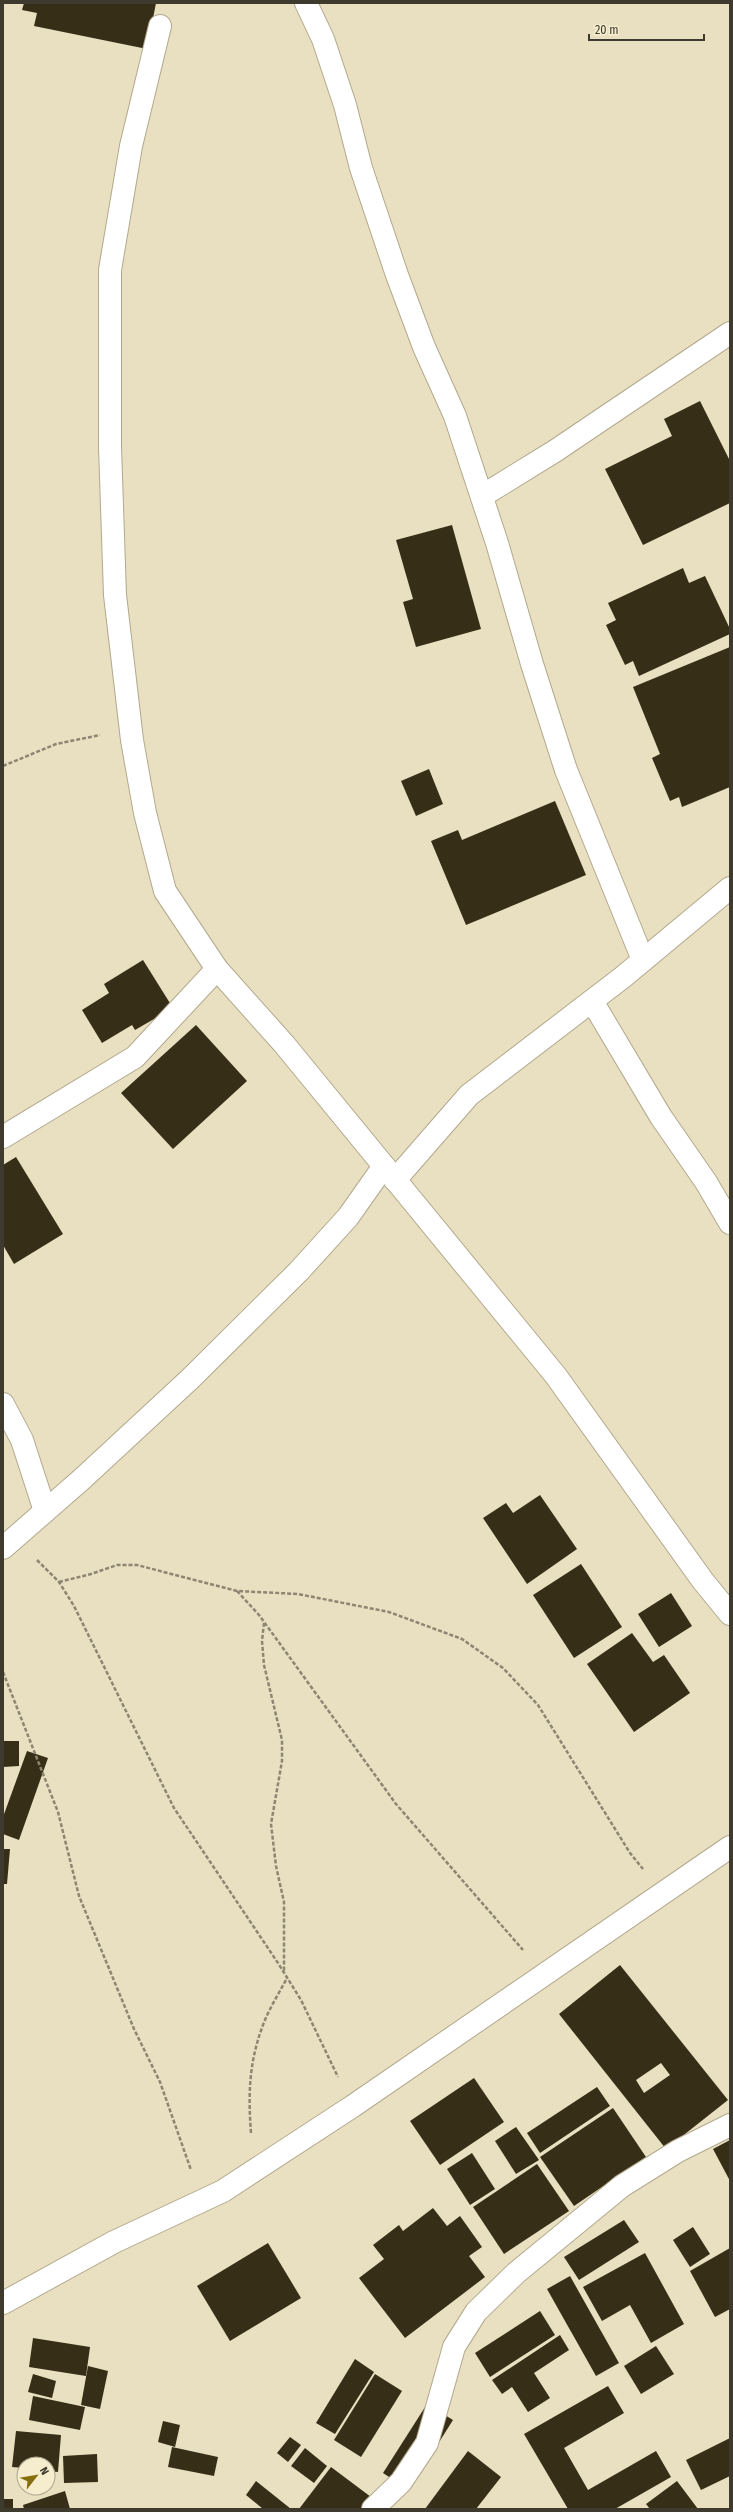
<svg xmlns="http://www.w3.org/2000/svg" width="733" height="2512" viewBox="0 0 733 2512" font-family="'Fira Sans Condensed',sans-serif">
	<style>
		.building { fill: #362e16; fill-rule: evenodd }
		.lines { fill: none; stroke-linecap: round; stroke-linejoin: round }
		.minor-casing { stroke: #b2a98d; stroke-width: 24 }
		.path { stroke: #8d8672; stroke-width: 2.5; stroke-dasharray: 4 2; stroke-linecap: butt }
		.minor { stroke: #fff; stroke-width: 22 }
	</style>
	<rect width="100%" height="100%" fill="#e9dfc1"/>
	<g class="building">
		<polygon points="24,3 156,3 147,49 34,26 37,13 22,10"/>
		<polygon points="700,401 730,461 730,503 643,545 605,469 672,436 664,419"/>
		<polygon points="452,525 481,629 416,647 403,602 413,599 396,540"/>
		<polygon points="683,568 689,583 705,576 730,629 730,634 639,676 633,661 625,665 606,625 616,620 608,603"/>
		<polygon points="730,647 730,787 682,807 679,797 670,801 652,758 660,754 633,687"/>
		<polygon points="429,769 443,804 416,816 401,781"/>
		<polygon points="555,801 586,875 466,925 431,841 458,830 462,840"/>
		<polygon points="143,960 173,1008 135,1030 132,1025 102,1043 82,1010 109,993 104,984"/>
		<polygon points="196,1025 247,1081 173,1149 121,1093"/>
		<polygon points="16,1157 63,1234 14,1264 3,1245 3,1165"/>
		<polygon points="540,1495 577,1549 527,1584 483,1518 506,1503 513,1513"/>
		<polygon points="581,1564 622,1627 574,1658 533,1595"/>
		<polygon points="671,1593 692,1626 659,1647 638,1614"/>
		<polygon points="632,1633 653,1662 664,1655 690,1693 634,1732 587,1664"/>
		<polygon points="3,1741 19,1741 19,1766 3,1767"/>
		<polygon points="27,1751 48,1758 19,1840 3,1834 3,1817"/>
		<polygon points="3,1849 10,1849 7,1884 3,1884"/>
		<path d="M620,1965l108,135 -62,49 -107,-135zM661,2063l9,12 -26,18 -8,-13z"/>
		<polygon points="474,2078 504,2122 440,2165 410,2121"/>
		<polygon points="597,2087 610,2106 540,2153 527,2133"/>
		<polygon points="613,2108 646,2157 574,2206 540,2157"/>
		<polygon points="516,2127 539,2160 516,2174 495,2141"/>
		<polygon points="730,2140 730,2181 713,2149"/>
		<polygon points="472,2153 495,2189 470,2205 447,2169"/>
		<polygon points="537,2164 569,2211 504,2254 473,2207"/>
		<polygon points="433,2208 447,2226 460,2216 482,2247 469,2256 485,2277 405,2338 359,2278 384,2259 373,2245 399,2225 403,2231"/>
		<polygon points="624,2220 639,2242 579,2280 564,2257"/>
		<polygon points="693,2227 710,2254 690,2267 673,2240"/>
		<polygon points="268,2243 301,2298 230,2341 197,2286"/>
		<polygon points="730,2248 730,2309 715,2317 690,2271"/>
		<polygon points="645,2253 684,2324 651,2343 630,2305 602,2321 583,2287"/>
		<polygon points="570,2276 619,2363 596,2376 547,2289"/>
		<polygon points="540,2311 555,2335 490,2377 475,2353"/>
		<polygon points="560,2335 569,2350 534,2373 550,2398 528,2412 512,2387 502,2394 492,2380"/>
		<polygon points="33,2338 90,2347 86,2376 29,2367"/>
		<polygon points="656,2346 674,2374 641,2394 624,2366"/>
		<polygon points="355,2359 374,2372 335,2434 316,2423"/>
		<polygon points="88,2366 108,2371 100,2409 81,2405"/>
		<polygon points="33,2374 56,2381 52,2398 28,2392"/>
		<polygon points="375,2374 402,2391 361,2457 334,2440"/>
		<polygon points="608,2386 624,2413 564,2448 588,2490 656,2451 671,2477 615,2509 568,2509 524,2434"/>
		<polygon points="33,2396 85,2407 80,2430 29,2420"/>
		<polygon points="427,2404 453,2420 409,2490 383,2473"/>
		<polygon points="163,2421 180,2425 175,2447 158,2442"/>
		<polygon points="16,2431 61,2435 58,2472 48,2471 48,2464 24,2464 24,2468 12,2467"/>
		<polygon points="290,2437 301,2445 288,2462 277,2453"/>
		<polygon points="730,2438 730,2476 701,2490 686,2460"/>
		<polygon points="172,2447 218,2457 214,2476 168,2467"/>
		<polygon points="305,2448 327,2466 314,2483 291,2466"/>
		<polygon points="468,2451 501,2477 476,2509 425,2509"/>
		<polygon points="97,2454 98,2482 64,2483 63,2456"/>
		<polygon points="331,2467 371,2497 362,2509 299,2509"/>
		<polygon points="256,2481 291,2509 263,2509 246,2495"/>
		<polygon points="677,2481 698,2509 650,2509 646,2504"/>
		<polygon points="65,2491 70,2509 24,2509 23,2505"/>
		<rect x="3" y="2499" width="10" height="10"/>
	</g>
	<g class="lines">
		<defs>
			<g id="minor">
				<polyline points="306,3 323,39 345,105 361,168 397,275 424,347 455,416 497,543 532,664 566,770 643,960"/>
				<polyline points="160,26 131,146 110,270 110,447 115,595 132,740 145,813 165,891 217,969 284,1044 556,1376 703,1581 730,1614"/>
				<polyline points="482,496 555,451 730,333"/>
				<polyline points="592,1001 661,1117 706,1182 730,1223"/>
				<polyline points="3,1137 135,1057 217,969"/>
				<polyline points="395,1180 469,1095 623,977 730,888"/>
				<polyline points="3,1404 22,1440 45,1511"/>
				<polyline points="3,1548 82,1479 190,1379 299,1271 348,1217 384,1166"/>
				<polyline points="3,2303 114,2242 223,2191 353,2106 730,1847"/>
				<polyline points="373,2509 401,2482 427,2443 454,2347 476,2312 516,2273 622,2186 678,2151 730,2125"/>
			</g>
		</defs>
		<use href="#minor" class="minor-casing"/>
		<g class="path">
			<polyline points="3,766 56,744 100,735"/>
			<polyline points="37,1560 59,1582 74,1606 174,1808 278,1963 301,2000 338,2077"/>
			<polyline points="59,1582 91,1574 117,1565 137,1565 237,1591 298,1594 389,1612 462,1639 503,1668 538,1705 630,1853 643,1869"/>
			<polyline points="237,1591 259,1615 396,1804 523,1950"/>
			<polyline points="264,1623 262,1641 264,1665 282,1740 282,1761 271,1824 276,1866 284,1902 284,1971"/>
			<polyline points="3,1672 58,1812 79,1896 134,2029 160,2082 191,2170"/>
			<path d="M251,2133c-3,-39 -2,-71 12,-108 6,-16 16,-32 24,-47"/>
		</g>
		<use href="#minor" class="minor"/>
	</g>
	<rect width="733" height="2512" fill="none" stroke="#3e3a2e" stroke-width="8"/>
	<g transform="translate(36 2476) rotate(59)"><circle r="19" fill="#f6ecce" stroke="#aca58e"/>
	<path d="M0-3L7 15L0 10L-7 15Z" fill="#876d0c"/>
	<text y="-6" font-size="11" font-weight="bold" text-anchor="middle" fill="#3e3a2e">N</text>
	</g>
	<path d="M589 34v6h115v-6" fill="none" stroke="#3e3a2e" stroke-width="2"/>
	<text x="595" y="34" font-size="12" fill="#3e3a2e" stroke="#f6ecce" stroke-width="3" paint-order="stroke">20 m</text>
</svg>
